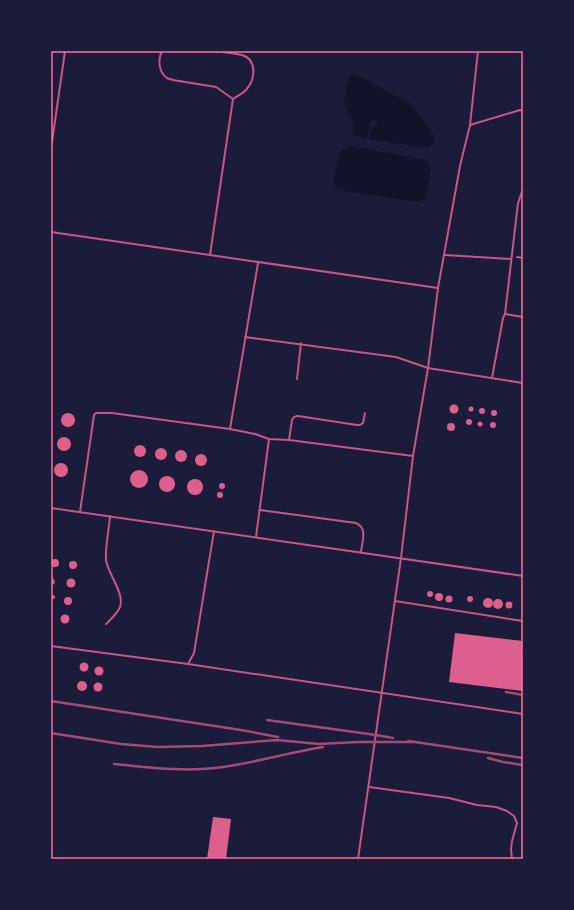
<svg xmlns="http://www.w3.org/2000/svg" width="574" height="910" viewBox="0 0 574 910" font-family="Lora,serif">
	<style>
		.water { fill: #12122b }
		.building { fill: #dd5f8e }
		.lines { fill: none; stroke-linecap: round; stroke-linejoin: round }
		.path { stroke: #ff6b9d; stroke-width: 1.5 }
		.service { stroke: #c65784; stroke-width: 2 }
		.rail { stroke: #a44b75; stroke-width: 2.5 }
		.neatline { fill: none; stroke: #ff6b9d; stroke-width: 1.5 }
	</style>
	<rect width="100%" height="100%" fill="#1b1b3a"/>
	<g class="water">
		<polygon points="354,73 409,103 426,123 435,139 432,145 426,148 369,139 373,125 376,126 377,121 371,120 367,139 353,135 353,121 344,106 348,77"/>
		<polygon points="351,146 426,160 431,169 426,198 418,202 337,190 333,182 340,151"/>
	</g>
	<g class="building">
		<circle cx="454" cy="409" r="4.5"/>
		<circle cx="471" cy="409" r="2.5"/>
		<circle cx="482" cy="411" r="3"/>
		<circle cx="494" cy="413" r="3"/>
		<circle cx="68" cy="420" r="7"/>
		<circle cx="469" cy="422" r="3"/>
		<circle cx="480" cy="424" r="2.5"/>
		<circle cx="493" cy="425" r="3"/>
		<circle cx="451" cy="427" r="4"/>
		<circle cx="64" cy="444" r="7"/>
		<circle cx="140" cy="451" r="6"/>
		<circle cx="161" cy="454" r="6"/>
		<circle cx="181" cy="456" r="6"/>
		<circle cx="201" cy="460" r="6"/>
		<circle cx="61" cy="470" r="7"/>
		<circle cx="139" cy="479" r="9"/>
		<circle cx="167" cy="484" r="8"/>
		<circle cx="195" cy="487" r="8"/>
		<circle cx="222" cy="486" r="3"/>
		<circle cx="220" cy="495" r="3"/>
		<circle cx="55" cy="563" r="4"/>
		<circle cx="73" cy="565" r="4"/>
		<polygon points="51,577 53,578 55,582 54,584 51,585"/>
		<circle cx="71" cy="583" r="4.5"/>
		<circle cx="430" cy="594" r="3"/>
		<circle cx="439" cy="597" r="4"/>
		<circle cx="53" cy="597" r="2"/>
		<circle cx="449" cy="599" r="3.5"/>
		<circle cx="470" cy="599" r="3"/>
		<circle cx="68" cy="601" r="4"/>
		<circle cx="488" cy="603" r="5"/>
		<circle cx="498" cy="604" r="5"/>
		<circle cx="509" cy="605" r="3.5"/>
		<circle cx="65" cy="619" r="4.5"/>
		<polygon points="455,633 523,641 523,691 449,682"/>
		<circle cx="84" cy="667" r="4.5"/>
		<circle cx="99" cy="671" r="4.5"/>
		<circle cx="82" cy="686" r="5"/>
		<circle cx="98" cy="687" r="4.5"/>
		<polygon points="213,817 231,819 226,859 207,859"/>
	</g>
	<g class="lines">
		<polyline class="path" points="517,257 523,258"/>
		<g class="service">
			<path d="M162,51c-4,8 -4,21 5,27 2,1 4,1 6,2l43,7 17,12"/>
			<polyline points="470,125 520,110 523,111"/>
			<polyline points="51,149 65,51"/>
			<polyline points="51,232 438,288"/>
			<path d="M210,255l19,-129 4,-27c4,-3 9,-5 13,-9 9,-10 12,-30 -4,-35 -9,-2 -19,-3 -29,-4"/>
			<polyline points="445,255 511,259"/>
			<polyline points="505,314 523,317"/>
			<polyline points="245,337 396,357 428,368 523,383"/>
			<polyline points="492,378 503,318 505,314 518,203 523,189"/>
			<polyline points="297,379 301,343"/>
			<polyline points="230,429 258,263"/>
			<path d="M289,440l3,-20c1,-3 3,-4 6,-4l59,9h3l3,-2 2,-10"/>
			<polyline points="51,508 523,576"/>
			<path d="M260,510l96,13c12,5 6,19 5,29"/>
			<polyline points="80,512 94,415 96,413 112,413 230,429 255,434 269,439 289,440 413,456"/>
			<polyline points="256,537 269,439"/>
			<polyline points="395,601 523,621"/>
			<path d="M106,624c5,-5 11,-10 14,-17 5,-13 -12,-33 -14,-47 -1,-13 3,-30 4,-44"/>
			<polyline points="51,646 188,664 194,653 214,531"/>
			<polyline points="188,664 523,714"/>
			<polyline points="369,787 449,798 477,805 496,807 507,811 514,816 517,823 512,841 511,849 512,859"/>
			<polyline points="358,859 401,558 413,456 428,368 438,288 460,166 470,125 478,51"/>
		</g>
		<g class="rail">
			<polyline points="506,692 523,695"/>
			<polyline points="51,701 241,730 278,737"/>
			<polyline points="267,720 376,735 393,738"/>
			<polyline points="51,733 121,744 157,747 202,746 277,740 319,744 358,742 413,742"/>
			<polyline points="408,741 523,758"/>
			<polyline points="488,758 503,762 523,765"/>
			<path d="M114,764c33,3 68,8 101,4 36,-4 71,-15 108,-21"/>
		</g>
	</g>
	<rect width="574" height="910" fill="none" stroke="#1b1b3a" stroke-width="104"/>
	<rect x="52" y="52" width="470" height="806" class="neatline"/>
</svg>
